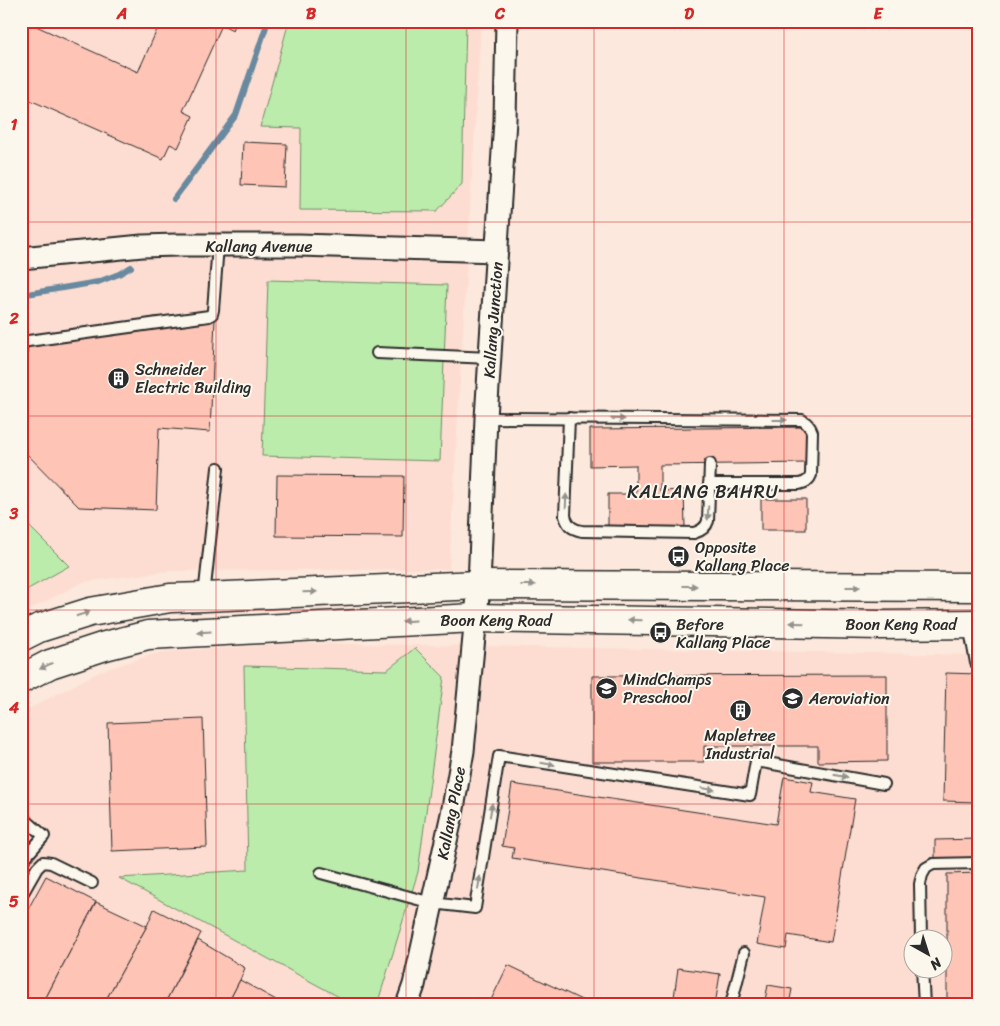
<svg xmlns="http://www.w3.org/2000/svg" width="1000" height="1026" viewBox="0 0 1000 1026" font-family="Sriracha,sans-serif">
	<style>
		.built { fill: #fdddd1; fill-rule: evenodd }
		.green { fill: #bbecab; stroke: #738c6b }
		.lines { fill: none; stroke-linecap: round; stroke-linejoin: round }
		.stream { stroke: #67899f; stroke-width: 6 }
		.building { fill: #fec4b6; stroke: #2b2b2b }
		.service-casing { stroke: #2b2b2b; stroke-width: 14 }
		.minor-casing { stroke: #2b2b2b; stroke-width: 25 }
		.secondary-casing { stroke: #2b2b2b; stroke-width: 31 }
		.service { stroke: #fbf7ec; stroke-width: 10 }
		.minor { stroke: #fbf7ec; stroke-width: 21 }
		.secondary { stroke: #fbf7ec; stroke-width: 28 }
		.oneway { fill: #93918c }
		.grid { fill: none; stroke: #d62828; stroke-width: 1; stroke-opacity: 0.55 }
		.labels { text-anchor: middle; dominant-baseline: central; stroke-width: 4; stroke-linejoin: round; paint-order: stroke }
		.street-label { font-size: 16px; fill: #2b2b2b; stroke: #fbf7ec }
		.poi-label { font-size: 16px; fill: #2b2b2b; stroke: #fbf7ec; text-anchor: start }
		.neighbourhood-label { font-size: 18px; letter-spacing: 1px; fill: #2b2b2b; stroke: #fbf7ec }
		.neatline { fill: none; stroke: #d62828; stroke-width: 2 }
		.grid-label { font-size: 16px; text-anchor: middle; font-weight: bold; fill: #d62828 }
	</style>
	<rect width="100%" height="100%" fill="#fce8dc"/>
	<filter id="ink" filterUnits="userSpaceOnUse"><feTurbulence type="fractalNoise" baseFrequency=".02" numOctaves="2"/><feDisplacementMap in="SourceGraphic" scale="10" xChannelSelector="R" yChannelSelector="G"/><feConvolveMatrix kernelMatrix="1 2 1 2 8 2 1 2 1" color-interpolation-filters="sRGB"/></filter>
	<g filter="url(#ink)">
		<g class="built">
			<polygon points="21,21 481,21 449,569 170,571 83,582 21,614"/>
			<path d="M299,643l680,12v350h-958v-292l80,-42 60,-19zM912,938h30v30h-30z"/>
		</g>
		<g class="green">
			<polygon points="289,21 466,21 462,184 437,211 300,210 301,128 260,127"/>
			<polygon points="268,280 447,285 440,461 262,456"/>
			<polygon points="21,518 69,566 21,593"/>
			<polygon points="415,648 444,677 418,872 377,1005 354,1005 119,878 248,870 244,666 387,670"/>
		</g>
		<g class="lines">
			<g class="stream">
				<polyline points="174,199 236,115 268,21"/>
				<polyline points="21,295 98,282 119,274 131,267"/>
			</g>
		</g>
		<g class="building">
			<polygon points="21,21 25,21 138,72 161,21 237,21 233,30 222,25 183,111 193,116 178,148 170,144 163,159 21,96"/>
			<polygon points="243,142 287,144 285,187 241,185"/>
			<polygon points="155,317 215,319 210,432 159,428 156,510 79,507 21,448 21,421 29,336 74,331"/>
			<polygon points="808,427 808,463 660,465 660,491 684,490 685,528 608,529 608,494 636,494 636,465 590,466 590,429"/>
			<polygon points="277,475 404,476 403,537 276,536"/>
			<rect x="761" y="499" width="45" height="31"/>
			<polygon points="946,673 979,674 979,802 943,801"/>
			<polygon points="887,675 887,761 818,762 818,746 704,746 704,762 592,762 592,676"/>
			<polygon points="203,719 207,847 112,851 108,723"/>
			<polygon points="784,777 813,782 811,792 855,799 831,942 788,935 786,949 757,944 765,897 512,858 514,848 502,846 512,784 776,824"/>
			<polygon points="979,839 979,859 935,860 935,840"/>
			<polygon points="979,873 979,1005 947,1005 947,874"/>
			<polygon points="46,876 96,902 42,1005 21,1005 21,922"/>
			<polygon points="96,902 147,926 103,1005 42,1005"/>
			<polygon points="154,909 201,933 164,1005 103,1005 147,926"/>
			<polygon points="198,940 245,968 240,980 227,1005 164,1005"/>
			<polygon points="508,965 592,1005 474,1005 477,998 489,1004"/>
			<polygon points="678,968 720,974 715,1005 673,1005"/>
			<polygon points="240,980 285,1005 227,1005"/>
			<polygon points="768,985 792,989 789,1005 764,1005"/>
		</g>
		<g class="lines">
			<defs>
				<g id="service">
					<polyline points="21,342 209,316 212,314 213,310 218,245"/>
					<polyline points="377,353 490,358"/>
					<path d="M486,418l316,2c5,3 8,6 10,12l-1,43c-2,6 -6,8 -12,9h-90"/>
					<path d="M569,418l-4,98c3,10 7,13 17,15l112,2c7,-2 12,-5 14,-12l2,-57"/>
					<polyline points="204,596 218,468"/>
					<polyline points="969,625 976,663 979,665"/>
					<polyline points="21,816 44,836 21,862"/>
					<polyline points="321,873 432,903 475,908 499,756 750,795 756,761 884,784"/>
					<polyline points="21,896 37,868 43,862 51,863 92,883"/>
					<polyline points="921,938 920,884 922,875 926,868 933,864 979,863"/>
					<polyline points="922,968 924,1005"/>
					<polyline points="731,1005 744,953"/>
				</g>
				<g id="minor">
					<polyline points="21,258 142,246 177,245 299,245 497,251"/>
					<polyline points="407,1005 414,985 452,814 463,751 479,585 486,418 505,120 507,21"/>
				</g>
				<g id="secondary">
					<polyline points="21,637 39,628 90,612 170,598 204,597 479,585 979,587"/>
					<polyline points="21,679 50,664 105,646 148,635 475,618 881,625 979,624"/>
				</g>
			</defs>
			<use href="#service" class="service-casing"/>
			<use href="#minor" class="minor-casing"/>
			<use href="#secondary" class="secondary-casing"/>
			<use href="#service" class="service"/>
			<use href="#minor" class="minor"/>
			<use href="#secondary" class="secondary"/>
		</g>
		<defs><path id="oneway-solid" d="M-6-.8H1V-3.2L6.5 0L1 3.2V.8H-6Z" transform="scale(1.25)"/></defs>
		<g class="oneway">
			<use href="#oneway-solid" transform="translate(618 419) rotate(1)"/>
			<use href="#oneway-solid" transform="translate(780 420)"/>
			<use href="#oneway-solid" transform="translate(566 501) rotate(-88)"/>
			<use href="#oneway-solid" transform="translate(708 513) rotate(92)"/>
			<use href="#oneway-solid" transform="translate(528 585)"/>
			<use href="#oneway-solid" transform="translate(690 586)"/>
			<use href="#oneway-solid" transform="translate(853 587)"/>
			<use href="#oneway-solid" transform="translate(310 592) rotate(-2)"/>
			<use href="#oneway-solid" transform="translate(83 614) rotate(-17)"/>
			<use href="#oneway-solid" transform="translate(635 620) rotate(-179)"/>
			<use href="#oneway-solid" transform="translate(409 621) rotate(177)"/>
			<use href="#oneway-solid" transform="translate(797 623) rotate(-179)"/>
			<use href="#oneway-solid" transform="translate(204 632) rotate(177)"/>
			<use href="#oneway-solid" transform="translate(46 666) rotate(154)"/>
			<use href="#oneway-solid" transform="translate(548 764) rotate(9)"/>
			<use href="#oneway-solid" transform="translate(841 776) rotate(10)"/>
			<use href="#oneway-solid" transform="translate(708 789) rotate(9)"/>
			<use href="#oneway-solid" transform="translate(491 810) rotate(-81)"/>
			<use href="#oneway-solid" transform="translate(479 883) rotate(-81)"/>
		</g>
	</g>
	<path class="grid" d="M216,21v984M406,21v984M594,21v984M784,21v984M21,222h958M21,416h958M21,610h958M21,804h958"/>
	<defs>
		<symbol id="building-disc" viewBox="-11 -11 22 22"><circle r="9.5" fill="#2b2b2b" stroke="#fbf7ec"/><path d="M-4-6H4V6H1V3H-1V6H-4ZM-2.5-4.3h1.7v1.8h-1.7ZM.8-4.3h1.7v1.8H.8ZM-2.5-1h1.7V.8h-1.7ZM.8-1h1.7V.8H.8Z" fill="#fff"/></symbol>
		<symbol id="bus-disc" viewBox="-11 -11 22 22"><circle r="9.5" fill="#2b2b2b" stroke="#fbf7ec"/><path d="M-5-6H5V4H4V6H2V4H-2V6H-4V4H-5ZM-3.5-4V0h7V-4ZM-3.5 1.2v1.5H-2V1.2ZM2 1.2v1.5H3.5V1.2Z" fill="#fff"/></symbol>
		<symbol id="school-disc" viewBox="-11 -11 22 22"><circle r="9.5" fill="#2b2b2b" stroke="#fbf7ec"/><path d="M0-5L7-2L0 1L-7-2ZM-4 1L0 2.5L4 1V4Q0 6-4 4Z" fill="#fff"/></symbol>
	</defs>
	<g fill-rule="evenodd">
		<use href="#building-disc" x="106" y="366" width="25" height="25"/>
		<use href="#bus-disc" x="666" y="544" width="25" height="25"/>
		<use href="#bus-disc" x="648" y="620" width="25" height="25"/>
		<use href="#school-disc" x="594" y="676" width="25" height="25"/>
		<use href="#school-disc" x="780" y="686" width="25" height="25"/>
		<use href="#building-disc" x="728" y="698" width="25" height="25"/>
	</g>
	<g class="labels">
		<g class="street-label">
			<text x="259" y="246">Kallang Avenue</text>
			<text transform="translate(493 320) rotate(-86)">Kallang Junction</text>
			<text x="496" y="620">Boon Keng Road</text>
			<text x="901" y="624">Boon Keng Road</text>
			<text transform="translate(451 813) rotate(-79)">Kallang Place</text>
		</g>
		<g class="poi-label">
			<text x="135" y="369">Schneider<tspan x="135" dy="18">Electric Building</tspan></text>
			<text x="695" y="547">Opposite<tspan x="695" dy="18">Kallang Place</tspan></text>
			<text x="676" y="624">Before<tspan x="676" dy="18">Kallang Place</tspan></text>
			<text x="623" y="679">MindChamps<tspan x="623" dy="18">Preschool</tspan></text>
			<text x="809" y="698">Aeroviation</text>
			<text x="740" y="735" text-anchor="middle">Mapletree<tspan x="740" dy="18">Industrial</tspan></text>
		</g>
		<g class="neighbourhood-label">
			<text x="703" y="492">KALLANG BAHRU</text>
		</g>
	</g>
	<rect width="1000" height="1026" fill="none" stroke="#fbf7ec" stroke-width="55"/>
	<g transform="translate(928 954) rotate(141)"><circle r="24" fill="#fbf7ec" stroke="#a8a59f"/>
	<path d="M0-4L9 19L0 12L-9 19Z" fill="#2b2b2b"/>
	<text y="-8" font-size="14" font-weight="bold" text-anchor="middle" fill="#2b2b2b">N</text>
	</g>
	<rect x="28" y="28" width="944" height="970" class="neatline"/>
	<g class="grid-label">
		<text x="122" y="19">A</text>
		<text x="311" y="19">B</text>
		<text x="500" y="19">C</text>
		<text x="689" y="19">D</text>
		<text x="878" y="19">E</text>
		<text x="14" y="130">1</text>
		<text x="14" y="324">2</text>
		<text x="14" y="519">3</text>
		<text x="14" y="713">4</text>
		<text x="14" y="907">5</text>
	</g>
</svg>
